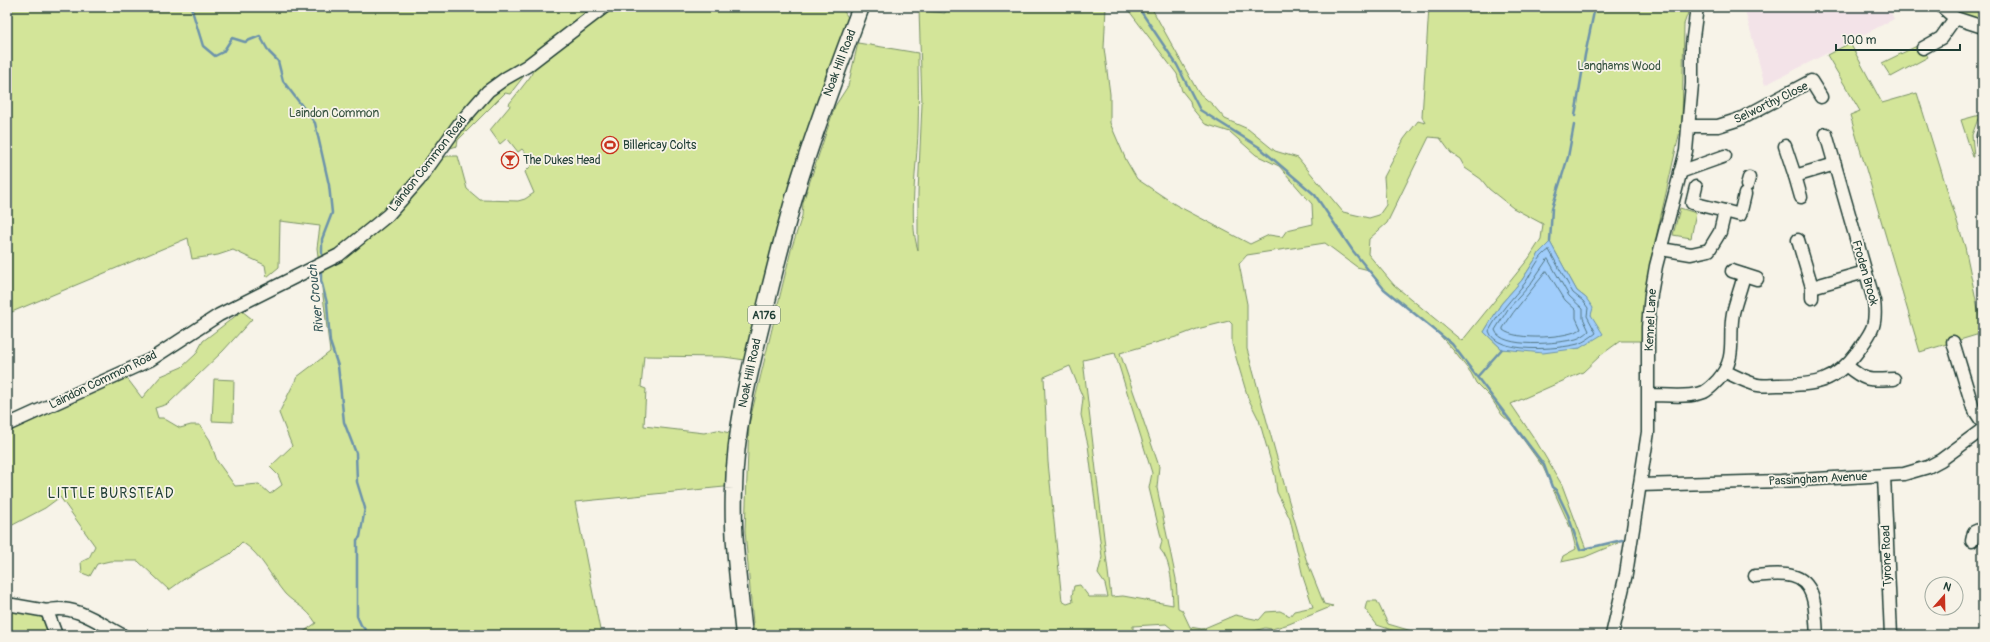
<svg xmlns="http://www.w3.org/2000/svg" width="1990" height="642" viewBox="0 0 1990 642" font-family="Pangolin,sans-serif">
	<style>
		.built { fill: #f3e3e8 }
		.green { fill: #d3e599; stroke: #799166; fill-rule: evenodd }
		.water { fill: #a0cdfb; stroke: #6c93ab }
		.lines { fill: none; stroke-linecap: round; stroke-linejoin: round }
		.shore { stroke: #537784; stroke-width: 1 }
		.stream { stroke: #6c93ab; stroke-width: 2.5 }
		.minor-casing { stroke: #1f3d34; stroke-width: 15 }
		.major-casing { stroke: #1f3d34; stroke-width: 19 }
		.minor { stroke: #f7f3e8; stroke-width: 12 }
		.major { stroke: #f7f3e8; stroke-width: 16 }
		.labels { text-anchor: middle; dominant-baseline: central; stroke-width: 3.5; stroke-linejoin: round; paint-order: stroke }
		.shield { fill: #f7f3e8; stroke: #60746a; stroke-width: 1 }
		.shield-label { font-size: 11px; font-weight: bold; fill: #1f3d34 }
		.street-label { font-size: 12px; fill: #1f3d34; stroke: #f7f3e8 }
		.park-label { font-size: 12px; fill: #3a5643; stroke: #f7f3e8 }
		.poi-label { font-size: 12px; fill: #1f3d34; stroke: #f7f3e8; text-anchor: start }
		.water-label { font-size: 13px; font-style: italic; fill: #395a5c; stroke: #f7f3e8 }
		.quarter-label { font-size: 14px; letter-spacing: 1px; fill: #1f3d34; stroke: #f7f3e8 }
	</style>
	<rect width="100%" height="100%" fill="#f7f3e8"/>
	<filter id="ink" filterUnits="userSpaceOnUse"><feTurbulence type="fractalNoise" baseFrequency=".025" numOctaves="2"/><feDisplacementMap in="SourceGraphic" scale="8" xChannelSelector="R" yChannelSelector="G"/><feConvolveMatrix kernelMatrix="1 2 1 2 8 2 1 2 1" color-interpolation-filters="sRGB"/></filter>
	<g filter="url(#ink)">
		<polygon class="built" points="1744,7 1888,7 1894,19 1765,85"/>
		<g class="green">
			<path d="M7,7h834l8,12 -8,29 -13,20 -83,292 -21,-3 -80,-1 -3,31 5,2 -2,37 60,7 13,-3 21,5 -4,51 -159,16 26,133h-302l17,-12c-10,-16 -20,-18 -31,-29 -15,-18 -23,-39 -43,-52l-12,12 -43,23 -18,13 -31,-29h-28l-13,3 -7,12 -8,-3 -1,-11 8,-4 6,-12 -35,-49 -15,11 -38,20v-103l116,-52 19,25 19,-22 21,-9 14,-13 7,-13 39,-30 10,8 -29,32 -55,53 -13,4 3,10h5l17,10 11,-3h9l10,15 7,21 18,25 24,-2 11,10 12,-9 -4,-10 -8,-8 22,-21 -13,-33 18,-36 33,-25 -13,-104 3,-22 -40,-5 -1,46 -12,10 -2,-12 -32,-15 -15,5 -26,4 -4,-21 -181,76zM535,67l-5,10 -21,27 1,2 -20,24 10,14 7,-6 11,14 4,-3 12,14 -9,9 9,21 -9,6 -7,2 -38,-1 -13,-11 -9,-33h-10l-16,6 8,-11 17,-5 1,-6 47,-47 5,1 17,-22z"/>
			<path d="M923,7h3v4l19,2 1,-6h160l-2,41 6,46v29l16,37 11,19 39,26 74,39 19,-9 13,2 5,-7 26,-6 -1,-20 -33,-38 -23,-11 -26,-23 -25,-8 -14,-17 -1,-6 -8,-10 -5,-17 -51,-67h25l47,85 15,13 12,14 23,10 27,22 23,7 45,54 26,6 10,-3 7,-10 -2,-28 20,-38 14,-18 7,2 -3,-6 7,-110h261l-6,17 -2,98 -32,142 -9,77h-21l-19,14 -18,17 -72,32 25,37 26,44 24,64 32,-8v2l-33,14 -24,5 2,-6 13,-7 -5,-20 -28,-62 -31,-43 -10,-9 -11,-17 -15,-15 -5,-10 -18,-23 -16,-18 -53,-43 -15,-19 -12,-3 -32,-24 -78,12 -8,9 8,40v45l41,149 18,61 18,45 9,2 -44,18 -17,5 -7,-1 -25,7 -63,-2 -11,-9 -33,2v9h-379l-9,-104 4,-107 42,-174 11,-34 1,-14 32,-96 13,-20 10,-43 60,10c0,26 1,52 0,79 -1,33 -10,88 0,118v-57l4,-89 -3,-95 3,1zM1429,137l11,1 11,15 9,6 5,9 16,11 8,10 24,19 30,16 -2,15 -12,19 -67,83 -68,-56 -26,-31 1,-15 18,-16zM1550,242l27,49 9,7 5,17 -11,33 -78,1 -18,-17 17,-28 21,-24 18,-28zM1229,321l3,3v20l16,54 11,22 16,56 2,16 13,27 13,58 10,30 -19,4 -4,5 -10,-5 -14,1 -7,8 -24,-5 -33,14 -12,-2 -8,-17 -4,-2 -2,-29 -19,-91 2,-22 -39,-113 56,-16 21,-8zM1115,353l37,120 -3,15 13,53 -2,8c12,13 12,39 13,56l-50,-9 -12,1 -28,-237zM1070,366l13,32 -2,17 7,30 14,112 -4,17 7,10 3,13h-19l-9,-12 -6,1 -2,10 1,6 -6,2 -5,-3 -14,-139 -4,-85z"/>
			<polygon points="1946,7 1983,7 1983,24 1962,18"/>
			<polygon points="1850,43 1882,103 1917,93 1965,247 1983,333 1920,352 1850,115 1860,111 1827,55"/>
			<polygon points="1921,44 1928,57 1891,77 1882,63"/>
			<polygon points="1983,114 1983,117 1978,119 1972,135 1974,157 1973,157 1961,120"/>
			<polygon points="1680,208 1696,213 1691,238 1673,235"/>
			<polygon points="214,379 234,380 233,422 212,421"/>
			<polygon points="1367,601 1377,601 1388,624 1425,635 1407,635 1377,625 1365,609"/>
			<polygon points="7,604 47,611 56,635 7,635"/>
		</g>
		<polygon class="water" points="1550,242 1577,291 1586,298 1593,308 1591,315 1603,334 1580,348 1543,353 1502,349 1484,332 1501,304 1522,280 1540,252"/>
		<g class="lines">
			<g class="shore">
				<path d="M1549,250l24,43 10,8 5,7 -1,8 9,17c-5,4 -12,9 -18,11 -19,5 -82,11 -89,-13 10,-19 23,-32 36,-48 7,-10 13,-27 24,-33z"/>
				<path d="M1548,259l21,37 14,13v9l6,13c-3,3 -9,7 -13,8 -16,4 -75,11 -81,-9l13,-21 21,-23z"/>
				<path d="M1547,271l18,29 11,10v8l5,11c-13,9 -65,12 -78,1v-2l10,-15z"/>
			</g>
			<g class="stream">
				<polyline points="191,7 203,46 215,56 223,52 232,38 245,42 260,36 269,52 278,61 283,81 315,123 329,185 332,213 322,239 322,259"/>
				<polyline points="1138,7 1177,65 1200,110 1259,147 1315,195 1353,251 1384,289 1452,344 1544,465 1552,487 1556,490 1568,515 1580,550 1626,539"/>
				<polyline points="1575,116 1585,55 1595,7"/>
				<polyline points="1550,242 1552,208 1568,157 1574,125"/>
				<polyline points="321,268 321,280 327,303 330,342 338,366 344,422 356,453 357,482 365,508 360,537 357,540 357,616 361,625 370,635"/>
				<polyline points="1477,377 1502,349"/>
			</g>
			<defs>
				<g id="minor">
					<polyline points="1942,7 1955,18 1983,27"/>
					<polyline points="1923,48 1941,38 1955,18"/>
					<polyline points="1689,126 1718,126 1740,119 1811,81 1821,97"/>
					<polyline points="1983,135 1983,143"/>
					<polyline points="1785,146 1795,176 1835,164"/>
					<polyline points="1680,172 1725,156"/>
					<polyline points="1795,176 1801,197"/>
					<polyline points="1747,185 1749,178"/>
					<polyline points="1696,187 1692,203 1725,211"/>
					<polyline points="1798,240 1812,287 1812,298"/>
					<polyline points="1661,249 1691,254 1709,250 1720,232 1725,211 1740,215 1745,194"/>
					<polyline points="1732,271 1757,279"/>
					<polyline points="1812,287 1865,272"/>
					<polyline points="1953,342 1973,408 1983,423"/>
					<path d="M1847,366c19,16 23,14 47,13"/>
					<path d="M1726,372c9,4 18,9 28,12 7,3 17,1 24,1 39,0 56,-2 80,-34 14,-20 19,-25 16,-50l-48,-167"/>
					<path d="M1649,395c17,0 40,3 55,-3 6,-3 10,-8 14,-12 20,-23 10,-41 15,-67 3,-13 8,-25 11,-38"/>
					<polyline points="7,425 150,360 219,315 339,255 388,215 419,180 459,124 488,91 506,78 527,66 604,7"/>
					<polyline points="1884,476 1891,635"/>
					<polyline points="1640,485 1781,481 1904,474 1928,467 1941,460 1983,429"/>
					<polyline points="1972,541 1974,532 1983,528"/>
					<path d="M1755,576c11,-1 26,-3 37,0 26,6 23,39 25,59"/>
					<path d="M7,604l40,7c25,-9 54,13 75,24"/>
					<polyline points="47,611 56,635"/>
					<polyline points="1612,635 1626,574 1648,432 1648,327 1651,294 1656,266 1686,151 1692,84 1692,45 1697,7"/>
				</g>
				<path id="major" d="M744,635c-5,-48 -12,-97 -10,-146 1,-59 15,-116 29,-172 12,-48 23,-95 38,-142 18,-57 39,-112 60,-168"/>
			</defs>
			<use href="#minor" class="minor-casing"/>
			<use href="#major" class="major-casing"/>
			<use href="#minor" class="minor"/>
			<use href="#major" class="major"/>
		</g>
	</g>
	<defs>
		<symbol id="stadium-ring" viewBox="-11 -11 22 22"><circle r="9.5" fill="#f7f3e8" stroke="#c8321e" stroke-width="1.5"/><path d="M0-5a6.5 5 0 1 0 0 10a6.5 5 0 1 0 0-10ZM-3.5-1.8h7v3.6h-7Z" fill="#c8321e"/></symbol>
		<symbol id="bar-ring" viewBox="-11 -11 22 22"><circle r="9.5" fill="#f7f3e8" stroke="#c8321e" stroke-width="1.5"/><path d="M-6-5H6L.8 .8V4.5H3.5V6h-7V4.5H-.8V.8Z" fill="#c8321e"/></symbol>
	</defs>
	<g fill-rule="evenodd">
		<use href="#stadium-ring" x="600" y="135" width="20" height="20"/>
		<use href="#bar-ring" x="500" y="150" width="20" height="20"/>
	</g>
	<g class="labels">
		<rect class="shield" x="748" y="306" width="32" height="18" rx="3"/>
		<g class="shield-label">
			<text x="764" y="315">A176</text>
		</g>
		<g class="street-label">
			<text transform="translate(840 63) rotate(-69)">Noak Hill Road</text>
			<text transform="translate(1771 103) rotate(-26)">Selworthy Close</text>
			<text transform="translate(428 164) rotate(-52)">Laindon Common Road</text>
			<text transform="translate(1865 273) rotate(74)">Froden Brook</text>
			<text transform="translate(1651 320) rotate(-87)">Kennel Lane</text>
			<text transform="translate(750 373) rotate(-78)">Noak Hill Road</text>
			<text transform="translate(103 380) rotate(-26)">Laindon Common Road</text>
			<text transform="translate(1818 479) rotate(-3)">Passingham Avenue</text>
			<text transform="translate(1887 556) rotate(-92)">Tyrone Road</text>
		</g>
		<g class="park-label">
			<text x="1619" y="66">Langhams Wood</text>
			<text x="334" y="113">Laindon Common</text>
		</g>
		<g class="poi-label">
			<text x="623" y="145">Billericay Colts</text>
			<text x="523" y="160">The Dukes Head</text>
		</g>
		<g class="water-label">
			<text transform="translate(316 299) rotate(-96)">River Crouch</text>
		</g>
		<g class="quarter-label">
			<text x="111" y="493">LITTLE BURSTEAD</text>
		</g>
	</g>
	<rect width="1990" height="642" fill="none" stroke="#f7f3e8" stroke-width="24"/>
	<rect x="12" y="12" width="1966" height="618" fill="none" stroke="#1f3d34" stroke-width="1.5" filter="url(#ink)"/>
	<g transform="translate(1944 596) rotate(20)"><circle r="19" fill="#f7f3e8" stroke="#a1aaa0"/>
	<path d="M0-3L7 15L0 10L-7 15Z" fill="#c8321e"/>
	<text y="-6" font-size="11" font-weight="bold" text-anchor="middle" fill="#1f3d34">N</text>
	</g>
	<path d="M1836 44v6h124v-6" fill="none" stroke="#1f3d34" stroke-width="2"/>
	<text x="1842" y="44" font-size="12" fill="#1f3d34" stroke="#f7f3e8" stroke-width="3" paint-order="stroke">100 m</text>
</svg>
